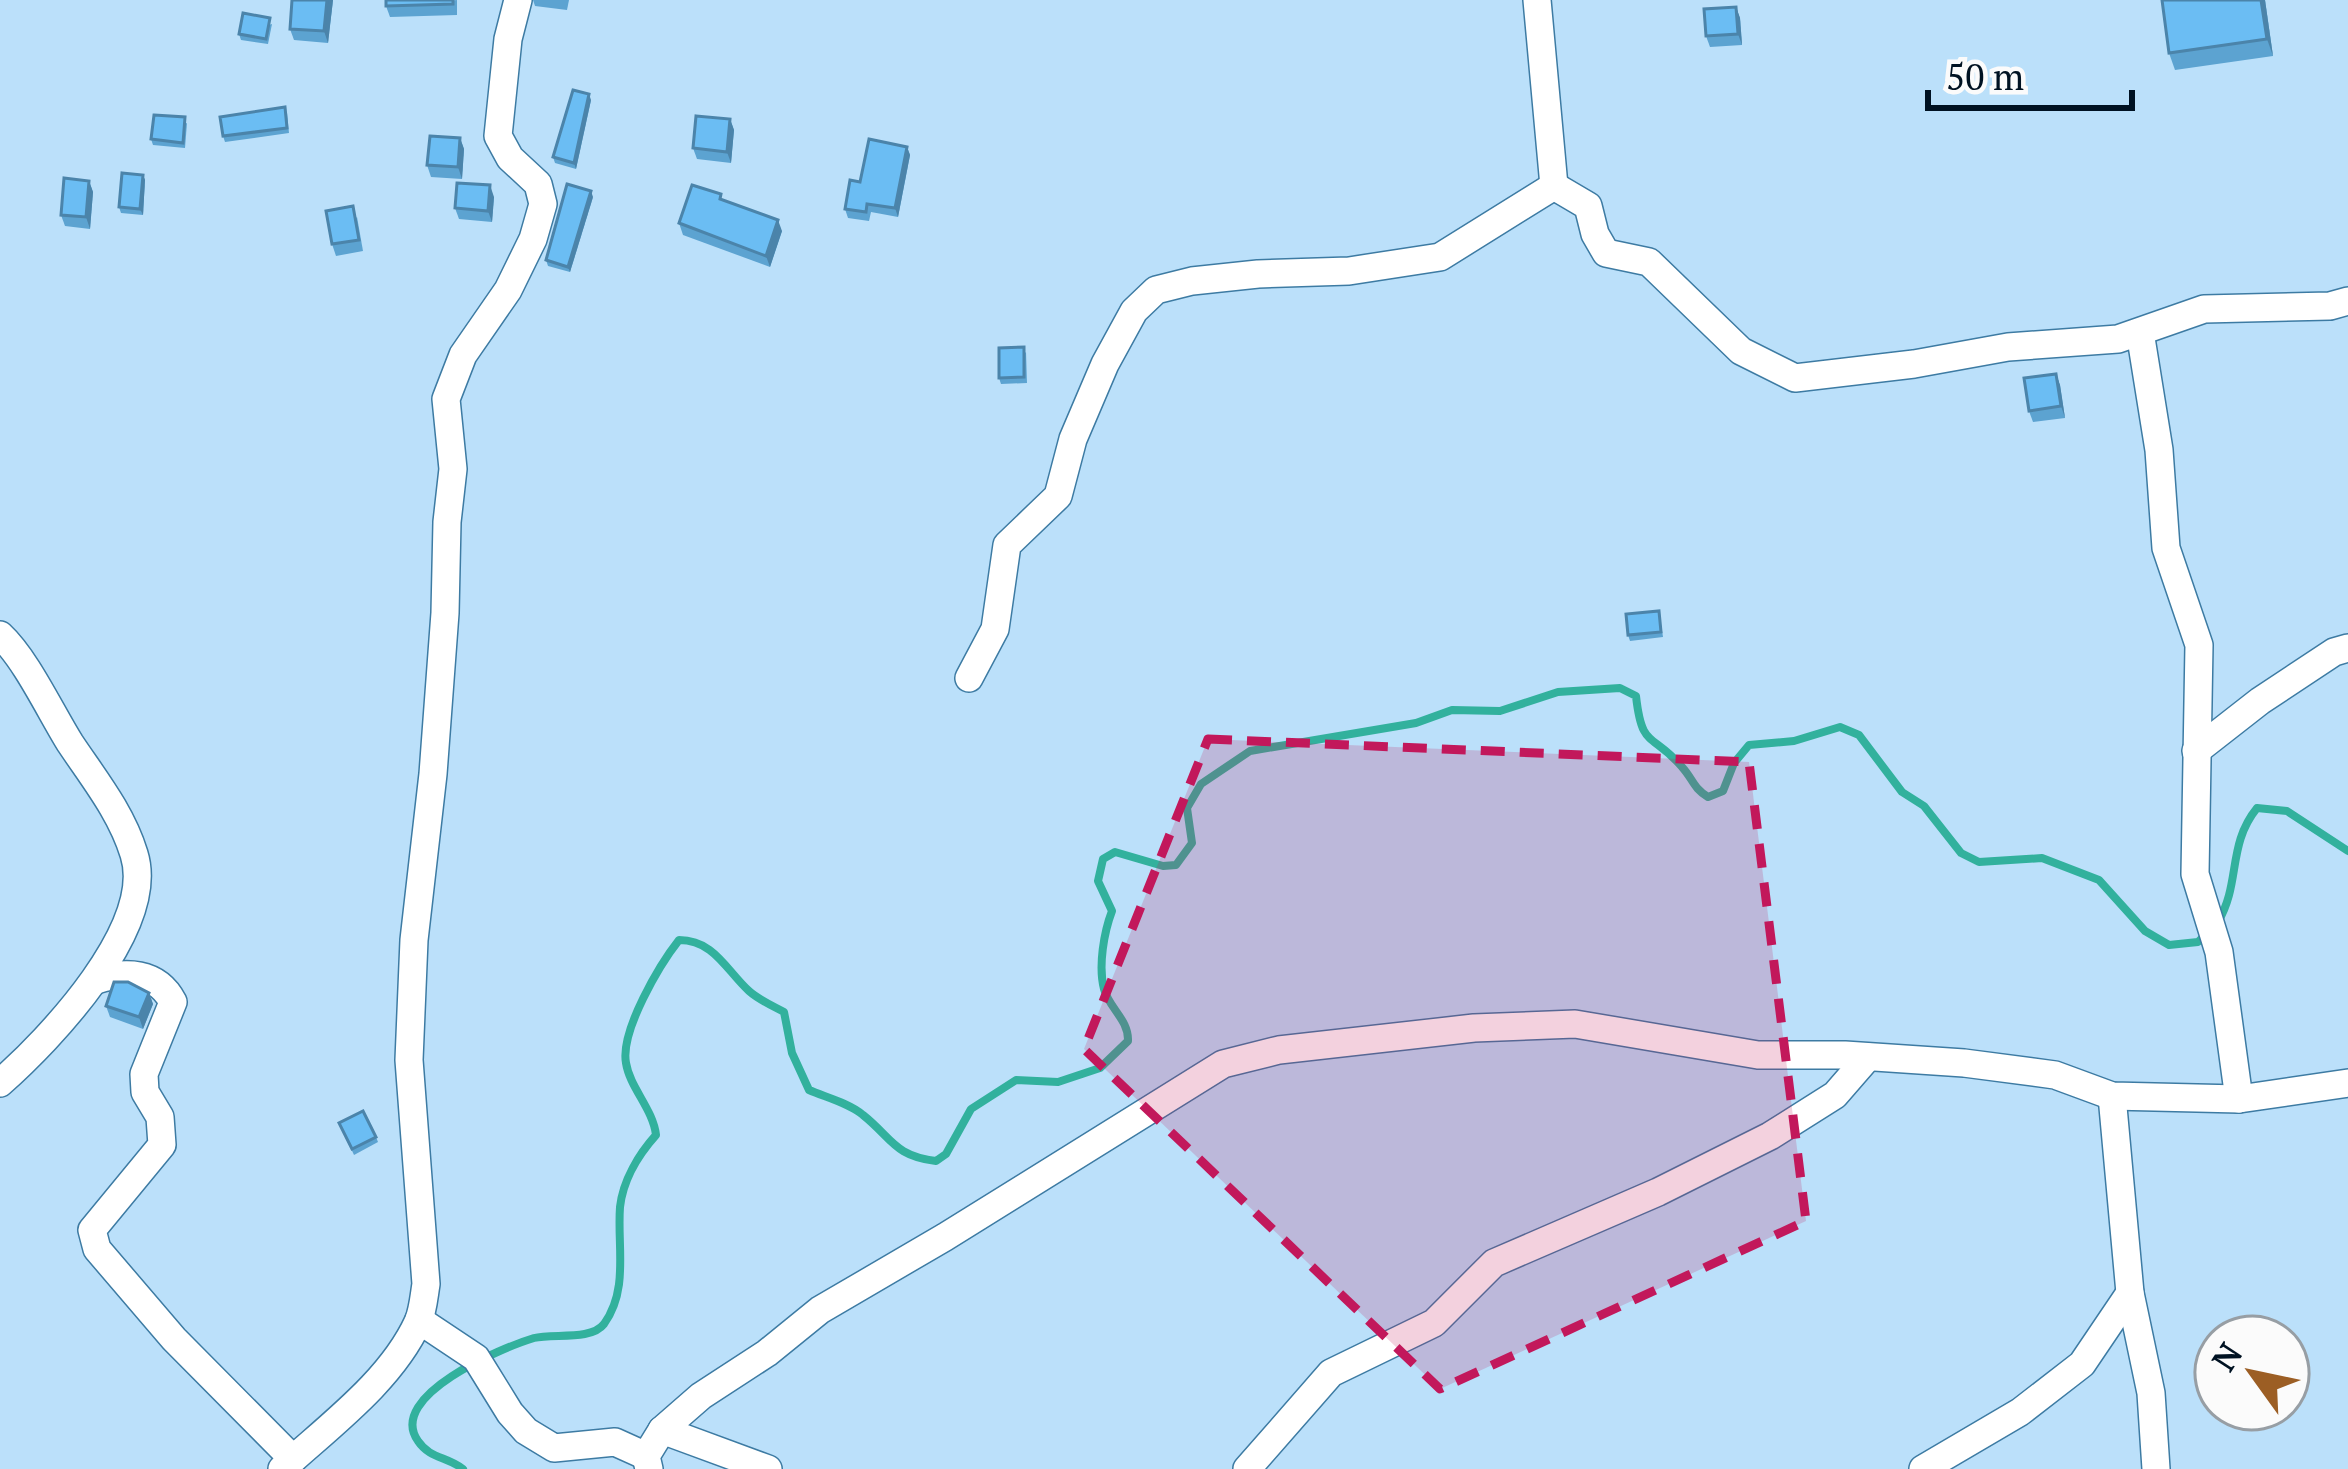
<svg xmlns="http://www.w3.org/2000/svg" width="2348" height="1469" viewBox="0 0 2348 1469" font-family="'PT Serif',serif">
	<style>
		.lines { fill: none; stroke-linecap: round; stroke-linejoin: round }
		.stream { stroke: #32b19d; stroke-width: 8 }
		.minor-casing { stroke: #3d7ba3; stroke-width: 30 }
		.minor { stroke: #fff; stroke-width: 27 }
		.wall { fill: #5ca3d1 }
		.shaded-wall { fill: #4b84aa }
		.building { fill: #6bbdf3; stroke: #4b84aa; stroke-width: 3 }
		.marked { fill: #c2185b; fill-opacity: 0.2; stroke: #c2185b; stroke-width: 9; stroke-dasharray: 24 15; stroke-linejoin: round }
	</style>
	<rect width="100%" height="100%" fill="#bbe0fa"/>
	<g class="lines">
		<g class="stream">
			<path d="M2218,922c23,-39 9,-77 39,-114l30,3 61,40"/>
			<path d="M463,1469c-16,-13 -33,-10 -45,-28 -32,-45 83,-93 116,-103 19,-5 57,3 70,-14 25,-35 13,-77 16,-117 3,-27 19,-53 36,-72 -3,-26 -26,-47 -30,-72 -6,-32 34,-99 53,-123 35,0 47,30 70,51 10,9 24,15 35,21l8,41 17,37c16,7 40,13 54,25 29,23 31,41 73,46l10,-7 25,-45 45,-29 42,2 42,-14 28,-27c1,-21 -19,-33 -24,-52 -6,-23 0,-57 8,-78l-14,-30 5,-22 12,-7 48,14 13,-1 16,-22 -5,-35 14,-24 49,-33 166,-28 36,-13 48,1 58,-19 62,-4 16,8c6,54 16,36 46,71 11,12 11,21 26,30l15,-6 11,-28 15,-18 45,-4 46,-14 19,8 43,57 22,14 37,47 18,9 63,-4 57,22 46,51 24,14 29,-3 9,-9"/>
		</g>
		<defs>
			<g id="minor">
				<polyline points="1537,0 1554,186"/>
				<polyline points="1554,186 1588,206 1595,234 1606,253 1649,262 1741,351 1795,378 1914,364 2008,347 2118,339 2204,309 2330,306 2348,301"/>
				<polyline points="2140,332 2159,450 2166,548 2199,645 2195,874 2219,952 2239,1099"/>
				<path d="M0,635c26,24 50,76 70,108 24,36 51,69 64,111 23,73 -84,185 -134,229"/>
				<polyline points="969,678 995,629 1007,545 1058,496 1073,439 1105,364 1134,311 1156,290 1192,281 1258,274 1349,271 1440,257 1554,186"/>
				<polyline points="2196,751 2260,701 2334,652 2348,648"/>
				<path d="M96,980c29,-9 61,-9 77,22l-29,72 1,18 15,25 2,28 -70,85 5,19 77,90 119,120"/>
				<polyline points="2112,1096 2130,1293 2151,1393 2156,1469"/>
				<polyline points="419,1320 476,1358 510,1413 526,1431 554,1448 615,1442 646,1456"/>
				<polyline points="662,1430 768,1469"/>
				<path d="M282,1469c47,-43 109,-88 136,-147 5,-11 6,-26 8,-38l-17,-224 5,-120 19,-166 12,-161 2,-91 6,-53 -7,-70 17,-44 45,-65 25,-51 10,-35 -5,-20 -28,-26 -12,-22 10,-97 10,-39"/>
				<polyline points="649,1469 646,1456 662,1430 701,1396 767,1353 820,1310 945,1237 1223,1064 1279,1050 1474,1028 1575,1024 1758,1055 1845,1055 1964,1063 2055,1075 2112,1096 2239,1099 2348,1083"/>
				<polyline points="1247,1469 1331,1373 1434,1323 1494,1263 1658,1192 1770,1136 1835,1095 1868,1057"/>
				<polyline points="1923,1469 2020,1412 2082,1364 2130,1293"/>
			</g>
		</defs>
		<use href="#minor" class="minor-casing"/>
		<use href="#minor" class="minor"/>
	</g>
	<g class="wall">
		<polygon points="292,0 333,0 328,43 294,40 290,29"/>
		<polygon points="457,0 457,15 390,17 386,6"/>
		<polygon points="533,0 569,0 567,10 535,6"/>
		<polygon points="2162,0 2265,0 2273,56 2175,70 2169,53"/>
		<polygon points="1736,7 1740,18 1742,45 1710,47 1706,36"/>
		<polygon points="272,24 268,44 241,40 239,34"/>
		<polygon points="591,100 576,169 555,163 553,157"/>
		<polygon points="287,113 289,133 225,142 223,136"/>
		<polygon points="730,119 734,130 731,163 697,159 693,148"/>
		<polygon points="187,123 185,148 153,145 151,139"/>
		<polygon points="460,138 464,149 462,179 431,177 427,165"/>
		<polygon points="907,147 910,155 898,217 871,212 869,221 848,218 845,209 860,182"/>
		<polygon points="143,175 145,180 143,215 121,213 119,207"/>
		<polygon points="89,181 93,192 90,229 65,226 61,215"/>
		<polygon points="494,197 492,222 459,219 455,208"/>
		<polygon points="593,197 570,272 548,266 546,260"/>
		<polygon points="724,201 782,231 770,267 683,235 679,223"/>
		<polygon points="357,217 363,251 336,256 332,244"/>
		<polygon points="1026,352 1027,383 1001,384 999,378"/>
		<polygon points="2056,374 2060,385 2065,418 2033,422 2029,411"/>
		<polygon points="1659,611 1663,637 1630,641 1628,635"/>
		<polygon points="149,993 153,1004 143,1029 110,1017 106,1006"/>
		<polygon points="339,1123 376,1137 378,1142 354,1155"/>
	</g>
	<g class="shaded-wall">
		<polygon points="327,0 333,0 328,43 324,31"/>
		<polygon points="2261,0 2265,0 2273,56 2267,39"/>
		<polygon points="1736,7 1740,18 1742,45 1738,34"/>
		<polygon points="589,94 591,100 576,169 574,163"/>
		<polygon points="730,119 734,130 731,163 727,152"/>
		<polygon points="460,138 464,149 462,179 458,167"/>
		<polygon points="907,147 910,155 898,217 895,208"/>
		<polygon points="143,175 145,180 143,215 140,209"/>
		<polygon points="89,181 93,192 90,229 86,217"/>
		<polygon points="490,185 494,197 492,222 488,211"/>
		<polygon points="591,191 593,197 570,272 568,267"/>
		<polygon points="778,220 782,231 770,267 766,256"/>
		<polygon points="2056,374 2060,385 2065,418 2061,406"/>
		<polygon points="149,993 153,1004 143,1029 139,1017"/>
	</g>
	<g class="building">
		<polygon points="292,0 327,0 324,31 290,29"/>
		<polygon points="386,0 453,0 453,4 386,6"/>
		<polygon points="2162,0 2261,0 2267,39 2169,53"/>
		<polygon points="1736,7 1738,34 1706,36 1704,9"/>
		<polygon points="243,13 270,18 266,39 239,34"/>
		<polygon points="573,90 589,94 574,163 553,157"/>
		<polygon points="285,107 287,128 223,136 220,117"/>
		<polygon points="154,115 185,117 183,143 151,139"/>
		<polygon points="696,116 730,119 727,152 693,148"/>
		<polygon points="430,136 460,138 458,167 427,165"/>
		<polygon points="869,139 907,147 895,208 867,204 866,212 845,209 850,180 860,182"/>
		<polygon points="122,173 143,175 140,209 119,207"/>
		<polygon points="64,178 89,181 86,217 61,215"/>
		<polygon points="457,183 490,185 488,211 455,208"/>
		<polygon points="567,184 591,191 568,267 546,260"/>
		<polygon points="692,185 721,194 720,199 778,220 766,256 679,223"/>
		<polygon points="353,206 359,240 332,244 326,211"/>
		<polygon points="1024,347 1024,377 999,378 999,348"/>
		<polygon points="2056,374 2061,406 2029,411 2024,378"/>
		<polygon points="1659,611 1661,632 1628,635 1626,614"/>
		<polygon points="114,982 128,982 149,993 139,1017 106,1006"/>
		<polygon points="363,1111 376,1137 352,1149 339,1123"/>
	</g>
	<path class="marked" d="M1208,739l541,23 57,459 -366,168 -356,-340z"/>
	<g transform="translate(2252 1373) rotate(303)"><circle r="57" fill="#fbfbfb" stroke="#979ea4" stroke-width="3"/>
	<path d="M0-9L21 45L0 30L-21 45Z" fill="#9c5e24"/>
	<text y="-18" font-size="33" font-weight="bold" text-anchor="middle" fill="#001222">N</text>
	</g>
	<path d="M1928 90v18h204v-18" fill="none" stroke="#001222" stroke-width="6"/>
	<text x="1946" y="90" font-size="36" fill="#001222" stroke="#fbfbfb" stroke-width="9" paint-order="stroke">50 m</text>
</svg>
